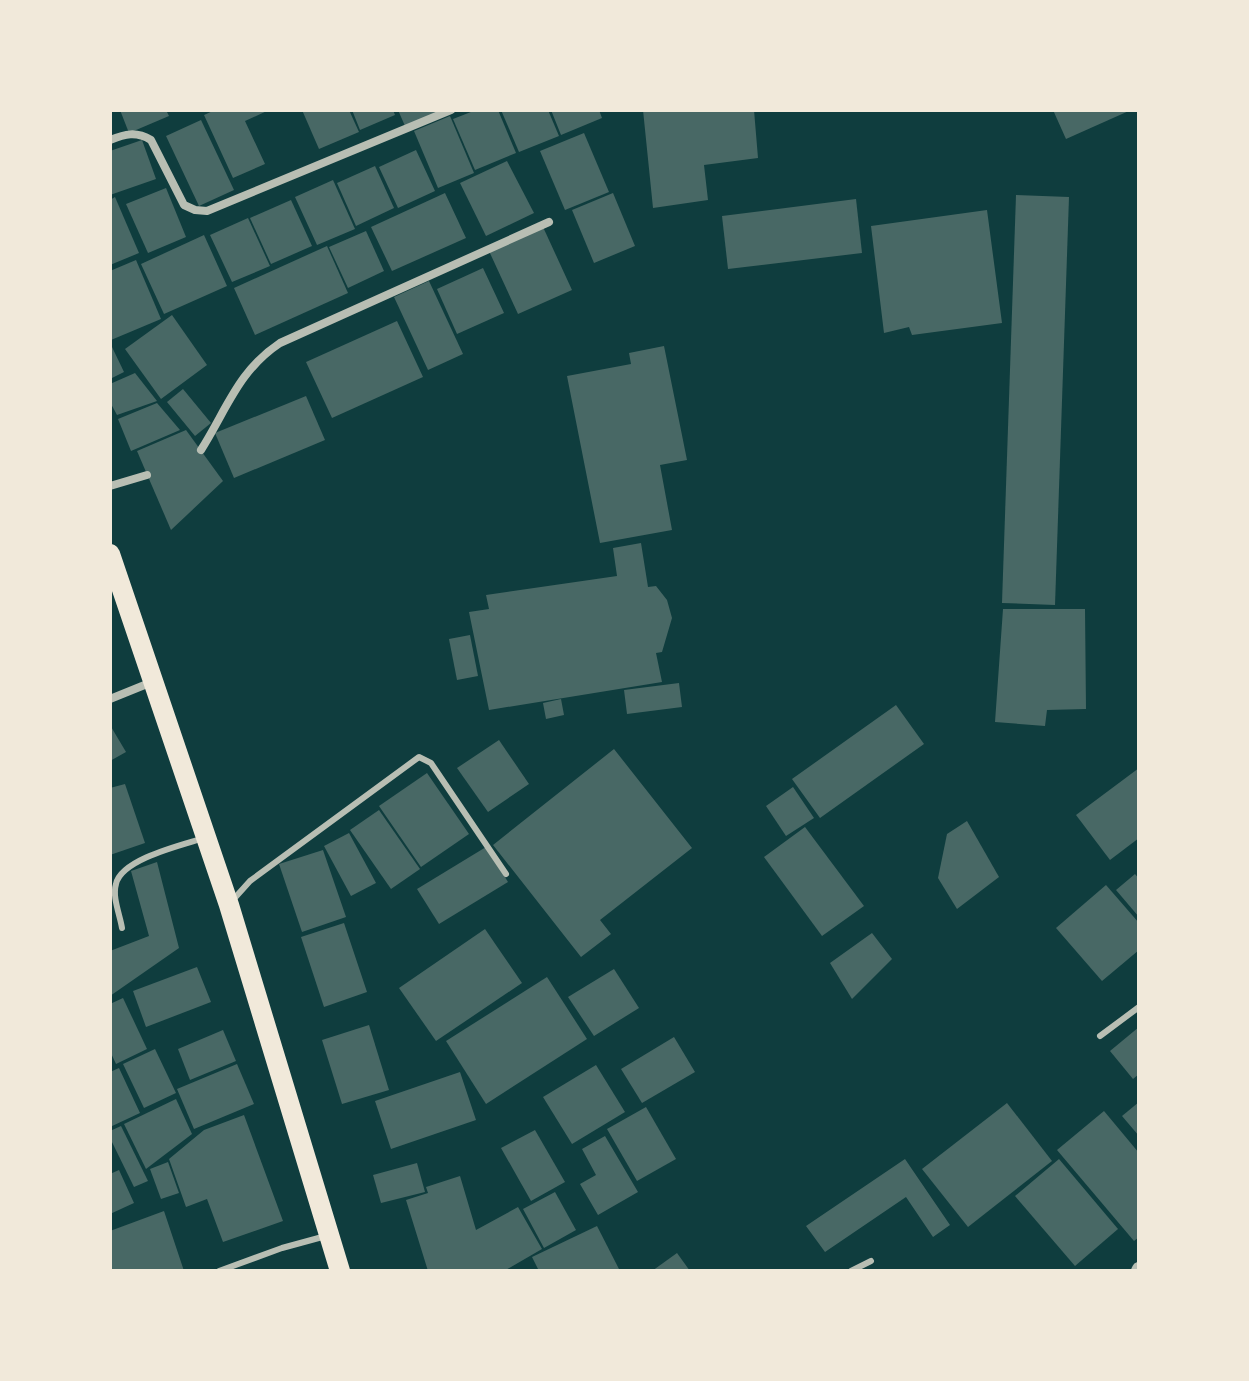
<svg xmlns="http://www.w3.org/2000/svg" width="1249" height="1381" viewBox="0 0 1249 1381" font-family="'Nunito Sans',sans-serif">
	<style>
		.building { fill: #486865 }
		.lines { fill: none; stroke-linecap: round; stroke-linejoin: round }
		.service { stroke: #b8beb3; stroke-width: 6 }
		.minor { stroke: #b8beb3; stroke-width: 8 }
		.tertiary { stroke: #b8beb3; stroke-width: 14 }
		.primary { stroke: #f1e9da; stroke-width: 20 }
	</style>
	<rect width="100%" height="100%" fill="#0f3d3e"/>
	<g class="building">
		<polygon points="120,110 166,110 169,116 129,133"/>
		<polygon points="215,110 269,110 245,121 265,164 233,178 204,115"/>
		<polygon points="302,110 349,110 359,132 319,149"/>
		<polygon points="352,110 393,110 395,115 360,130"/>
		<polygon points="398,110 444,110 405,126"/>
		<polygon points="476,110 498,110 516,153 475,170 453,119"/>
		<polygon points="501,110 548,110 559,136 519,152"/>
		<polygon points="551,110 599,110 602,118 561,135"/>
		<polygon points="643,110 754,110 758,158 704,165 708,200 653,208"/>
		<polygon points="1053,110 1131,110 1066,139"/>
		<polygon points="450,116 474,173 438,188 414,131"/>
		<polygon points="201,120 234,190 199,206 166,136"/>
		<polygon points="584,133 609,192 565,210 540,151"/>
		<polygon points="142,140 156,179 110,195 110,151"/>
		<polygon points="416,150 435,191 398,208 379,167"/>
		<polygon points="507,161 534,213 486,236 460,183"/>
		<polygon points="375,166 394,208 356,226 337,183"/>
		<polygon points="333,180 355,229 317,245 295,197"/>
		<polygon points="166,188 186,237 148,253 126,204"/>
		<polygon points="445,193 466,238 392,271 371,227"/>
		<polygon points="613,193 635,246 594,263 572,210"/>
		<polygon points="1016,195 1069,197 1055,605 1002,603"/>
		<polygon points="115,197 139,253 110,265 110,200"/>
		<polygon points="856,199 862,253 728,269 722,216"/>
		<polygon points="291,200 312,246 271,264 250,218"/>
		<polygon points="987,210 1002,323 912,335 909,327 884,333 871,226"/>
		<polygon points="248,218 270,266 232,282 210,235"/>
		<polygon points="543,227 572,290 518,314 489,251"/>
		<polygon points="366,231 384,271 348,288 329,247"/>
		<polygon points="204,235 227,286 164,314 141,264"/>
		<polygon points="327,246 348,293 255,335 234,288"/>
		<polygon points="136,260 161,319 111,340 110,271"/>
		<polygon points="483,268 504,313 457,334 437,289"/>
		<polygon points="429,281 463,354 428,370 394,297"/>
		<polygon points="172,315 207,365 161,399 125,349"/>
		<polygon points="397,321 423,377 332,418 306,362"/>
		<polygon points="664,346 687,460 660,465 672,530 600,543 567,376 631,364 629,353"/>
		<polygon points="112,347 124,372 110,379 110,348"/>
		<polygon points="135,373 157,401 117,415 110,402 110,384"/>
		<polygon points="183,389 211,423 195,436 167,402"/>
		<polygon points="306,396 325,440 234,478 215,433"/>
		<polygon points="157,403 180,430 131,451 118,419"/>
		<polygon points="186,430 223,481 171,530 137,451"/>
		<polygon points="641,543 648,587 656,586 667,600 672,618 662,652 656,653 662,682 489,710 469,612 489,609 486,595 617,576 613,548"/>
		<polygon points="1003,609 1085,609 1086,709 1047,710 1045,726 995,722"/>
		<polygon points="470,635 478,676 457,680 449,639"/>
		<polygon points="679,683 682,707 627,714 624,690"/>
		<polygon points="561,699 564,715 546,719 543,703"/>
		<polygon points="896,705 924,744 820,818 792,779"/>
		<polygon points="110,725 126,752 110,761"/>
		<polygon points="499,740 529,784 488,812 457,768"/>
		<polygon points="614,749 692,848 600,920 611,934 581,957 493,845"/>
		<polygon points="1139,768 1139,838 1110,860 1076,815"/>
		<polygon points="427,773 469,834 421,867 379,806"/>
		<polygon points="125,784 145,843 110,855 110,788"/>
		<polygon points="793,787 814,818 786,836 766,806"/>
		<polygon points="379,810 420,869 391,889 350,830"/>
		<polygon points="967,821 999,877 957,909 938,878 947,834"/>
		<polygon points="805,827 864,906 822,936 764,857"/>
		<polygon points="349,833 376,883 351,896 324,846"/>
		<polygon points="486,847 508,882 439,924 417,889"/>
		<polygon points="323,850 346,917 302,932 279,864"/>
		<polygon points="157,862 179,948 110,996 110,951 149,936 131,871"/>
		<polygon points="1135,874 1139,879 1139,917 1116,890"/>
		<polygon points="1106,885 1139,923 1139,950 1102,981 1056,928"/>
		<polygon points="344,923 367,992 324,1007 301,937"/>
		<polygon points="485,929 522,983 436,1041 399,988"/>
		<polygon points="872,933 892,959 852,999 830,963"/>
		<polygon points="197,967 211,1002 146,1027 133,991"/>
		<polygon points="614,969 639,1008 594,1036 568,997"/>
		<polygon points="547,977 587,1039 486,1104 446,1041"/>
		<polygon points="123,998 147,1049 116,1064 110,1051 110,1004"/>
		<polygon points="369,1025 389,1090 342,1104 322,1040"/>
		<polygon points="1139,1027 1139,1074 1133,1079 1110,1051"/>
		<polygon points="223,1030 236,1061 190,1080 178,1049"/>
		<polygon points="674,1037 695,1072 642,1103 621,1069"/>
		<polygon points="155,1049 176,1093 144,1108 123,1064"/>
		<polygon points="237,1064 254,1104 194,1129 177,1089"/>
		<polygon points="596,1065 625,1112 572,1144 543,1097"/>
		<polygon points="119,1068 140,1113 110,1127 110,1072"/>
		<polygon points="460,1072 476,1120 391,1149 375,1101"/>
		<polygon points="176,1099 192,1134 146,1169 124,1124"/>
		<polygon points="1139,1102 1139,1136 1122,1116"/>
		<polygon points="1007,1103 1052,1161 968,1227 922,1169"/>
		<polygon points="646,1107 676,1159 637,1181 607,1129"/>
		<polygon points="1104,1111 1139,1153 1139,1237 1134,1241 1057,1150"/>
		<polygon points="244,1115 283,1221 223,1242 207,1199 186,1207 169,1159 204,1130"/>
		<polygon points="121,1126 148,1181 134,1187 110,1138 110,1131"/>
		<polygon points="535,1130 565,1182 531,1201 501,1148"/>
		<polygon points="605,1136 638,1192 598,1215 580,1184 596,1175 582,1149"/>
		<polygon points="905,1159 950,1225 933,1237 906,1197 825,1252 806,1226"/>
		<polygon points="1059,1159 1118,1229 1075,1266 1015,1196"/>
		<polygon points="168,1162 179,1193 161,1199 150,1169"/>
		<polygon points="417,1163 425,1192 381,1203 373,1175"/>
		<polygon points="119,1170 134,1203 110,1214 110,1174"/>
		<polygon points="460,1176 476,1230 518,1207 542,1249 504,1271 441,1271 440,1269 428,1271 406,1200 428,1193 426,1187"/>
		<polygon points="555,1192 576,1230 544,1248 523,1209"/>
		<polygon points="164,1211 184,1271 110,1271 110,1231"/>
		<polygon points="597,1226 620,1271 539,1271 532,1257"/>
		<polygon points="677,1253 690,1271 652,1271"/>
	</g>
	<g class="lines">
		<g class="service">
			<polyline points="232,901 250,881 419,757 431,763 506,874"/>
			<path d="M122,928c-2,-13 -10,-31 -6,-44 5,-25 66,-39 88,-46"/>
			<polyline points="1100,1036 1139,1007"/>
			<polyline points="219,1271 282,1248 326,1236"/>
			<polyline points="851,1271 871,1261"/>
		</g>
		<g class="minor">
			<path d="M110,140c15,-6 26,-9 41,0l33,65 11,5 12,1 244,-101"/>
			<path d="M201,450c26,-41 37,-79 79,-107l269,-121"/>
			<polyline points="110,486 147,475"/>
			<polyline points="110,699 152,682"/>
		</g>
		<polyline class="tertiary" points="1138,1271 1139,1269"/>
		<polyline class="primary" points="110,554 229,905 340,1271"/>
	</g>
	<rect width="1249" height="1381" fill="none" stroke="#f1e9da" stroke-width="224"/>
</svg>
